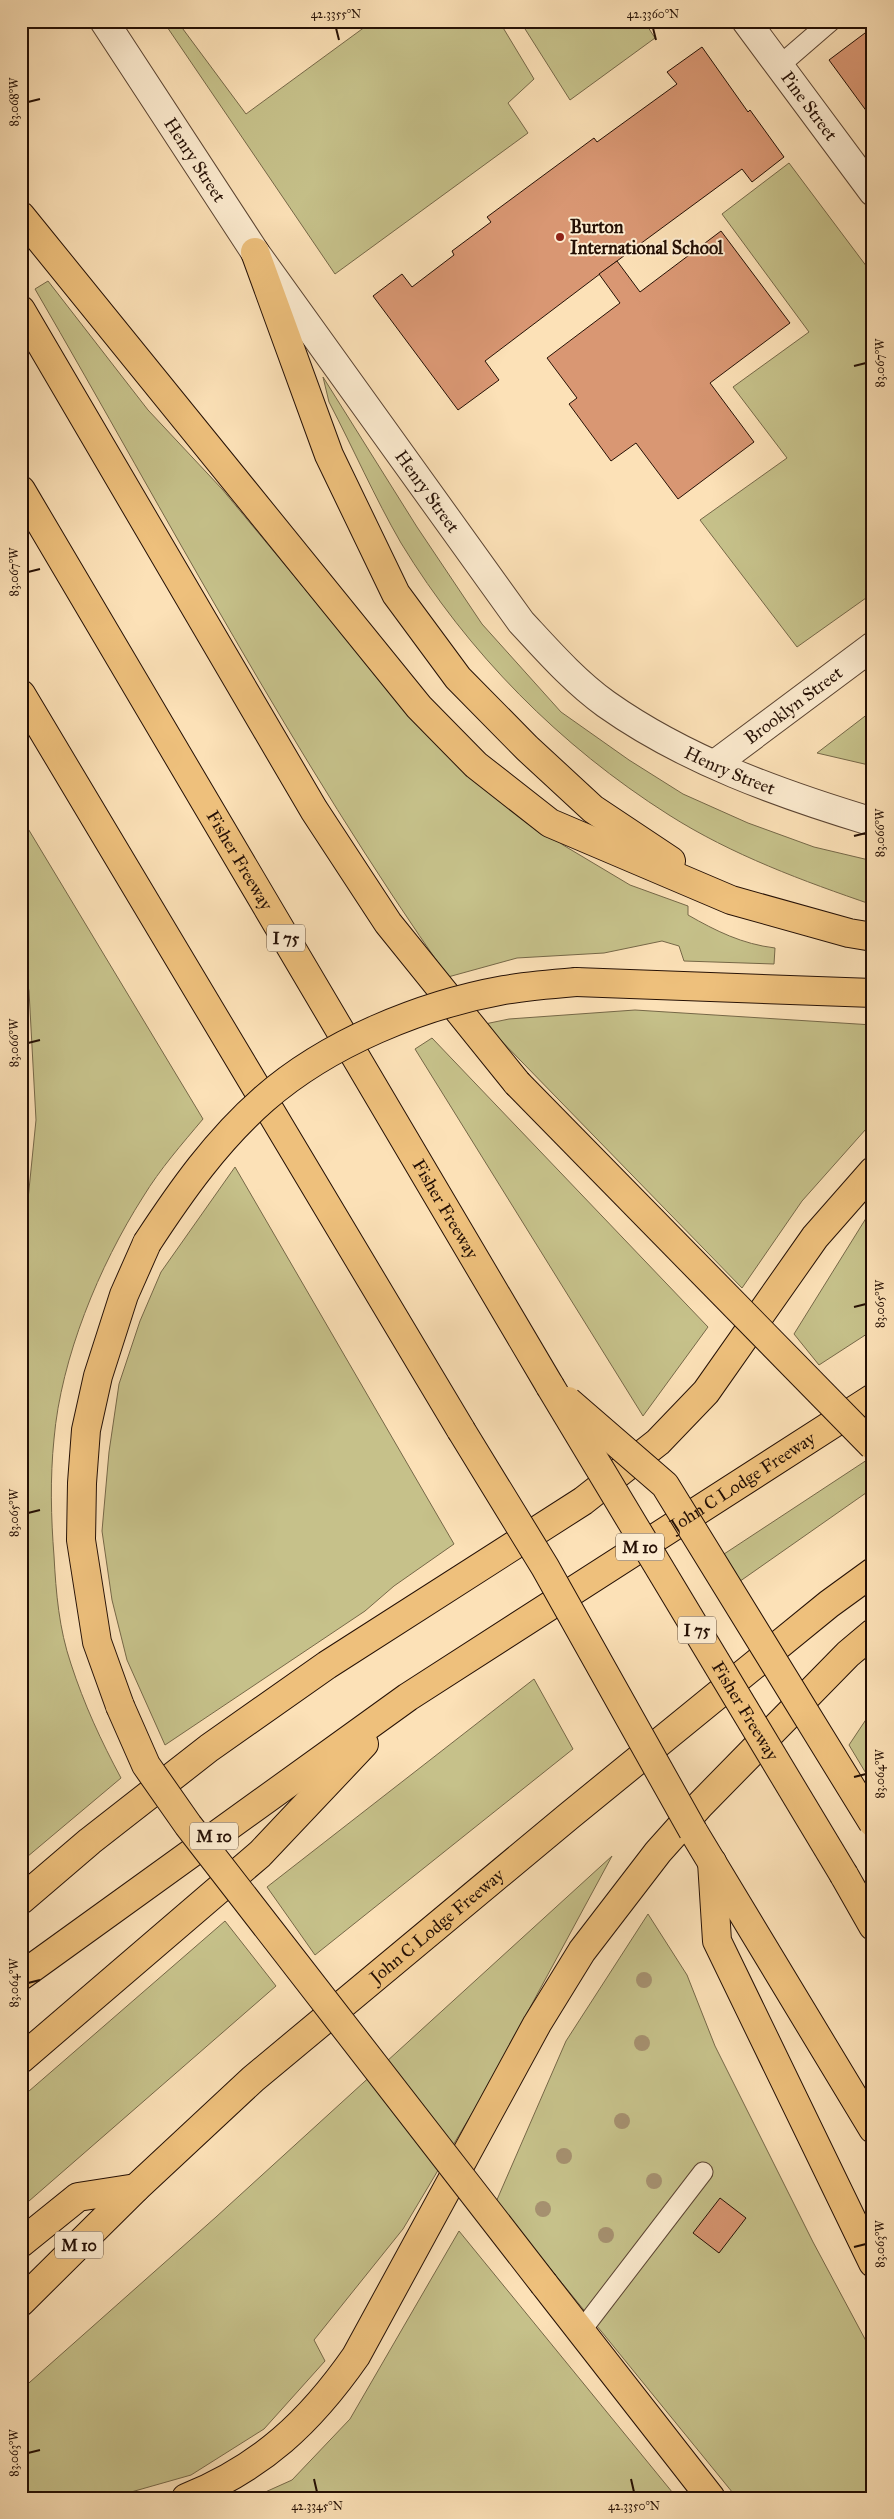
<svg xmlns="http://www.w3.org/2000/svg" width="894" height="2519" viewBox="0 0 894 2519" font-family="'IM FELL Great Primer',serif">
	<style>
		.green { fill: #c6c18a; stroke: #766848 }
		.building { fill: #d99773; stroke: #251005 }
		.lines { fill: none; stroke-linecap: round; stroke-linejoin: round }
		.service-casing { stroke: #5b4432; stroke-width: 21 }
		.minor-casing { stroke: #5b4432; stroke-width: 30 }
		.tertiary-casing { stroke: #5b4432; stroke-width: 30 }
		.motorway-casing { stroke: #251005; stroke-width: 30 }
		.service { stroke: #fdecd0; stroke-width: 19 }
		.minor { stroke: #fdecd0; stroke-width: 28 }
		.tertiary { stroke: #fdecd0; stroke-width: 28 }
		.motorway { stroke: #eec07c; stroke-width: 28 }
		.motorway-bridge-casing { stroke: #251005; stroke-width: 30; stroke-linecap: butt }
		.motorway-bridge { stroke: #eec07c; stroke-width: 28 }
		.tree { fill: #a5906f }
		.ticks { fill: none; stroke: #251005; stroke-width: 2 }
		.poi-dot { fill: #8f2418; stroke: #fdecd0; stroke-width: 2 }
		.labels { text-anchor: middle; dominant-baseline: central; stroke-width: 4; stroke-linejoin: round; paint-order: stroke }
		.shield { fill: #fdecd0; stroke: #665242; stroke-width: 1 }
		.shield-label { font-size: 16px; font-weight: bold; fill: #251005 }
		.street-label { font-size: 18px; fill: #251005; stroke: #fdecd0 }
		.poi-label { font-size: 18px; font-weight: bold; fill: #251005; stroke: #fdecd0; text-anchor: start }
		.neatline { fill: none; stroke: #251005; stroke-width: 2 }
		.ticks-label { font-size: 12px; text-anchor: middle; fill: #251005 }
	</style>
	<rect width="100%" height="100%" fill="#fce1b7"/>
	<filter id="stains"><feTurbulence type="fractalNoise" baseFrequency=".004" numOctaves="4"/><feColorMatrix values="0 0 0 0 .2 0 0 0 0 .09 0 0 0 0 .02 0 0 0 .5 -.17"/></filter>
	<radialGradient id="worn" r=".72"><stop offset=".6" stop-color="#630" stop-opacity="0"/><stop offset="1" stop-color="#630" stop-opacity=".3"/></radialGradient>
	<g class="green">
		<polygon points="163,21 177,21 246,114 373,21 499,21 534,79 508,103 528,133 335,274"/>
		<polygon points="520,21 644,21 655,38 570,100"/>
		<polygon points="789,163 873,275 873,593 797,647 700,520 787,458 733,387 809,332 722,214"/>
		<path d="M48,281l100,129 74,79 140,169 94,106 107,81 67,40 58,21v9c28,16 54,29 87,33l-1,16 -90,-3 -5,-15 -17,-5 -58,12 -87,5 -69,19c-154,-219 -279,-457 -413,-688z"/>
		<path d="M323,377l94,150 65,97 79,88 68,48 54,34 65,29 66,24 59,14v44c-70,-24 -141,-50 -204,-90 -109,-69 -201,-162 -268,-272 -26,-45 -48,-95 -72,-141z"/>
		<polygon points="873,710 873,766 817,753"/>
		<path d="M21,817l182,302c-21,25 -43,50 -60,78 -44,69 -82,161 -89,242 -4,39 -3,79 0,117 2,37 5,73 17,108 13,40 30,77 50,114l-100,84v-593l15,-149 -7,-129 -8,-39z"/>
		<polygon points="635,1010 873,1025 873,1125 866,1129 802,1201 742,1288 485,1024 509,1019"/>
		<polygon points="432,1038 708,1327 643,1416 415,1049"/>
		<polygon points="235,1167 454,1544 394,1586 365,1611 165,1745 127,1660 112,1600 102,1531 109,1452 119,1384 140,1321 161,1272"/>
		<polygon points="873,1207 873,1330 819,1365 794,1334"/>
		<polygon points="873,1456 873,1488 736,1584 721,1556"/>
		<polygon points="534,1679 573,1749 315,1955 267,1887"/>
		<polygon points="873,1709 873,1785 849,1745"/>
		<polygon points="612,1856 480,2100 403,2229 314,2340 325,2361 264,2429 191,2475 110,2498 21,2498 21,2390 216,2217"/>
		<polygon points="648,1914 687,1975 715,2046 813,2242 873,2354 873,2498 737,2498 496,2202 566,2041"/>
		<polygon points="225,1921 276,1986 21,2208 21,2098"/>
		<polygon points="459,2231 677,2498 252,2498 292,2480 350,2419"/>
	</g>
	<g class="building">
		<polygon points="873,27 873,120 829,60"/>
		<polygon points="702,47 748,112 750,110 784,157 752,182 742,169 617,261 485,361 499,380 458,410 373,296 402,274 412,287 454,255 452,251 491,222 487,217 594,138 597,142 677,84 667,72"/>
		<polygon points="721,231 790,323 710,383 754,442 678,499 636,443 611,461 569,404 577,398 547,358 620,303 599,274 617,261 640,292"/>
		<polygon points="720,2198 746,2218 719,2253 693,2233"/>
	</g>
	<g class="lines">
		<defs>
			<g id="service">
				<polyline points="779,66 831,21"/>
				<polyline points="581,2331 703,2172"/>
			</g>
			<g id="minor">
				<path id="s1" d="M746,21l127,171"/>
				<path id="s2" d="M715,764l158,-118"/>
			</g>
			<g id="tertiary">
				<path id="s3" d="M104,21l151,231 266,370c26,28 53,59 85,82 79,56 174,90 267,118"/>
			</g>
			<g id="motorway">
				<polyline points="21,216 419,707 476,765 550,823 731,900 849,933 873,937"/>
				<polyline points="255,252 329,455 396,594 458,678 527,748 593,809 671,861"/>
				<polyline points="21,310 314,810 388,923 517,1083"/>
				<path id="s4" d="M21,490l529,896"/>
				<polyline points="21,694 461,1430"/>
				<polyline points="576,982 873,993"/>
				<polyline points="120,1706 97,1642 81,1540 82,1483 86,1430 98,1376 124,1295 147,1243"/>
				<polyline points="693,1831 873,2129"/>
				<polyline points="712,1862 717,1941 873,2263"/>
				<polyline points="844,1875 873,1926"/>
				<polyline points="21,1900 90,1841 209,1748 327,1665 583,1501 658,1442 706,1392 815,1237 873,1171"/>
				<path id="s5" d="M21,1976l387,-279 465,-299"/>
				<polyline points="21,2059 260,1854 364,1744"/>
				<polyline points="21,2243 78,2197 136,2188"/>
				<polyline points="544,2284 711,2498"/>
				<path id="s6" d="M21,2302l115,-114 117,-109 316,-263 260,-212 44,-32"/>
				<path d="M186,2498c76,-31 124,-76 170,-142l181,-332 45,-73 76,-99 42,-47 148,-151 25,-21"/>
			</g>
		</defs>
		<use href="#service" class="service-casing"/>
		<use href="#minor" class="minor-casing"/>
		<use href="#tertiary" class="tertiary-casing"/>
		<use href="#motorway" class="motorway-casing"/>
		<use href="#service" class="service"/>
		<use href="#minor" class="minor"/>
		<use href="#tertiary" class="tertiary"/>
		<use href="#motorway" class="motorway"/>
		<defs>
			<g id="motorway-bridge">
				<polyline points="517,1083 873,1446"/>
				<path d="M147,1243c34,-52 70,-103 117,-144 64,-56 157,-94 240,-109 24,-4 48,-6 72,-8"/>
				<path id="s7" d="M550,1386l294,489"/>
				<polyline points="568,1401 665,1485 873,1823"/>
				<polyline points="461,1430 545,1567 693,1831"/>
				<polyline points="120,1706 146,1765 188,1825 544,2284"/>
			</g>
		</defs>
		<use href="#motorway-bridge" class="motorway-bridge-casing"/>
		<use href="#motorway-bridge" class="motorway-bridge"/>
	</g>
	<g class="tree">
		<circle cx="644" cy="1980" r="8"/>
		<circle cx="642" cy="2043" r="8"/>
		<circle cx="622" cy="2121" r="8"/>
		<circle cx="564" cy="2156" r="8"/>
		<circle cx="654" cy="2181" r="8"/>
		<circle cx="543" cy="2209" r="8"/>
		<circle cx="606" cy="2235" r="8"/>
	</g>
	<path class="ticks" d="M336,28l3,12M653,28l3,12M28,102l12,-3M854,366l12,-3M28,572l12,-3M854,836l12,-3M28,1043l12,-3M854,1307l12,-3M28,1513l12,-3M854,1777l12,-3M28,1983l12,-3M854,2247l12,-3M28,2453l12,-3M314,2479l3,13M631,2479l3,13"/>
	<circle class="poi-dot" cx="560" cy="237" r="5"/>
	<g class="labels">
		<g class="shield">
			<rect x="267" y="924.5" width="38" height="27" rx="4"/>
			<rect x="616" y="1533.5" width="48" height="27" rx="4"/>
			<rect x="678" y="1616.5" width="38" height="27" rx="4"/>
			<rect x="190" y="1822.5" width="48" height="27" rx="4"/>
			<rect x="55" y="2231.5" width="48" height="27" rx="4"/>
		</g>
		<g class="shield-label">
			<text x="286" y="938">I 75</text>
			<text x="640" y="1547">M 10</text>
			<text x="697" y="1630">I 75</text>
			<text x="214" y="1836">M 10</text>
			<text x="79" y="2245">M 10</text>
		</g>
		<g class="street-label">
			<text stroke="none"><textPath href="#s1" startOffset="106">Pine Street</textPath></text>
			<text stroke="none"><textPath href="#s3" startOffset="166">Henry Street</textPath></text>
			<text stroke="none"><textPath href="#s3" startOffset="571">Henry Street</textPath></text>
			<text stroke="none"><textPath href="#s2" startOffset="98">Brooklyn Street</textPath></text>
			<text stroke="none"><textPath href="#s3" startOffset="991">Henry Street</textPath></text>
			<text stroke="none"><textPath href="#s4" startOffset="430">Fisher Freeway</textPath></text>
			<text stroke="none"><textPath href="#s4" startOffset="835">Fisher Freeway</textPath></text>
			<text stroke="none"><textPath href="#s5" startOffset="875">John C Lodge Freeway</textPath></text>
			<text stroke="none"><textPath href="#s7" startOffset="379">Fisher Freeway</textPath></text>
			<text stroke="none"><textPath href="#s6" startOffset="561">John C Lodge Freeway</textPath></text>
		</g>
		<g class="poi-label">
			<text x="570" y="227">Burton<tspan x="570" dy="21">International School</tspan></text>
		</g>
	</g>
	<rect width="894" height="2519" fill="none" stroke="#fce1b7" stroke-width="55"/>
	<rect x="28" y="28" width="838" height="2464" class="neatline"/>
	<g class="ticks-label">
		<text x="336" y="18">42.3355°N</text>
		<text x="653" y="18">42.3360°N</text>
		<text transform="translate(14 102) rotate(-90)" y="4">83.068°W</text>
		<text transform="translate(880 363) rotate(-90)" y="4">83.067°W</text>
		<text transform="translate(14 572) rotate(-90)" y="4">83.067°W</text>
		<text transform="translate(880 833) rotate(-90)" y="4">83.066°W</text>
		<text transform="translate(14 1043) rotate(-90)" y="4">83.066°W</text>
		<text transform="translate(880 1304) rotate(-90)" y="4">83.065°W</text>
		<text transform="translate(14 1513) rotate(-90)" y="4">83.065°W</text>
		<text transform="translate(880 1774) rotate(-90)" y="4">83.064°W</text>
		<text transform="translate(14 1983) rotate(-90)" y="4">83.064°W</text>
		<text transform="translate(880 2244) rotate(-90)" y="4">83.063°W</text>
		<text transform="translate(14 2453) rotate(-90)" y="4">83.063°W</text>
		<text x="317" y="2510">42.3345°N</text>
		<text x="634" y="2510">42.3350°N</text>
	</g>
	<rect width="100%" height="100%" filter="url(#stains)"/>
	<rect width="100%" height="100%" fill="url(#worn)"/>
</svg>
